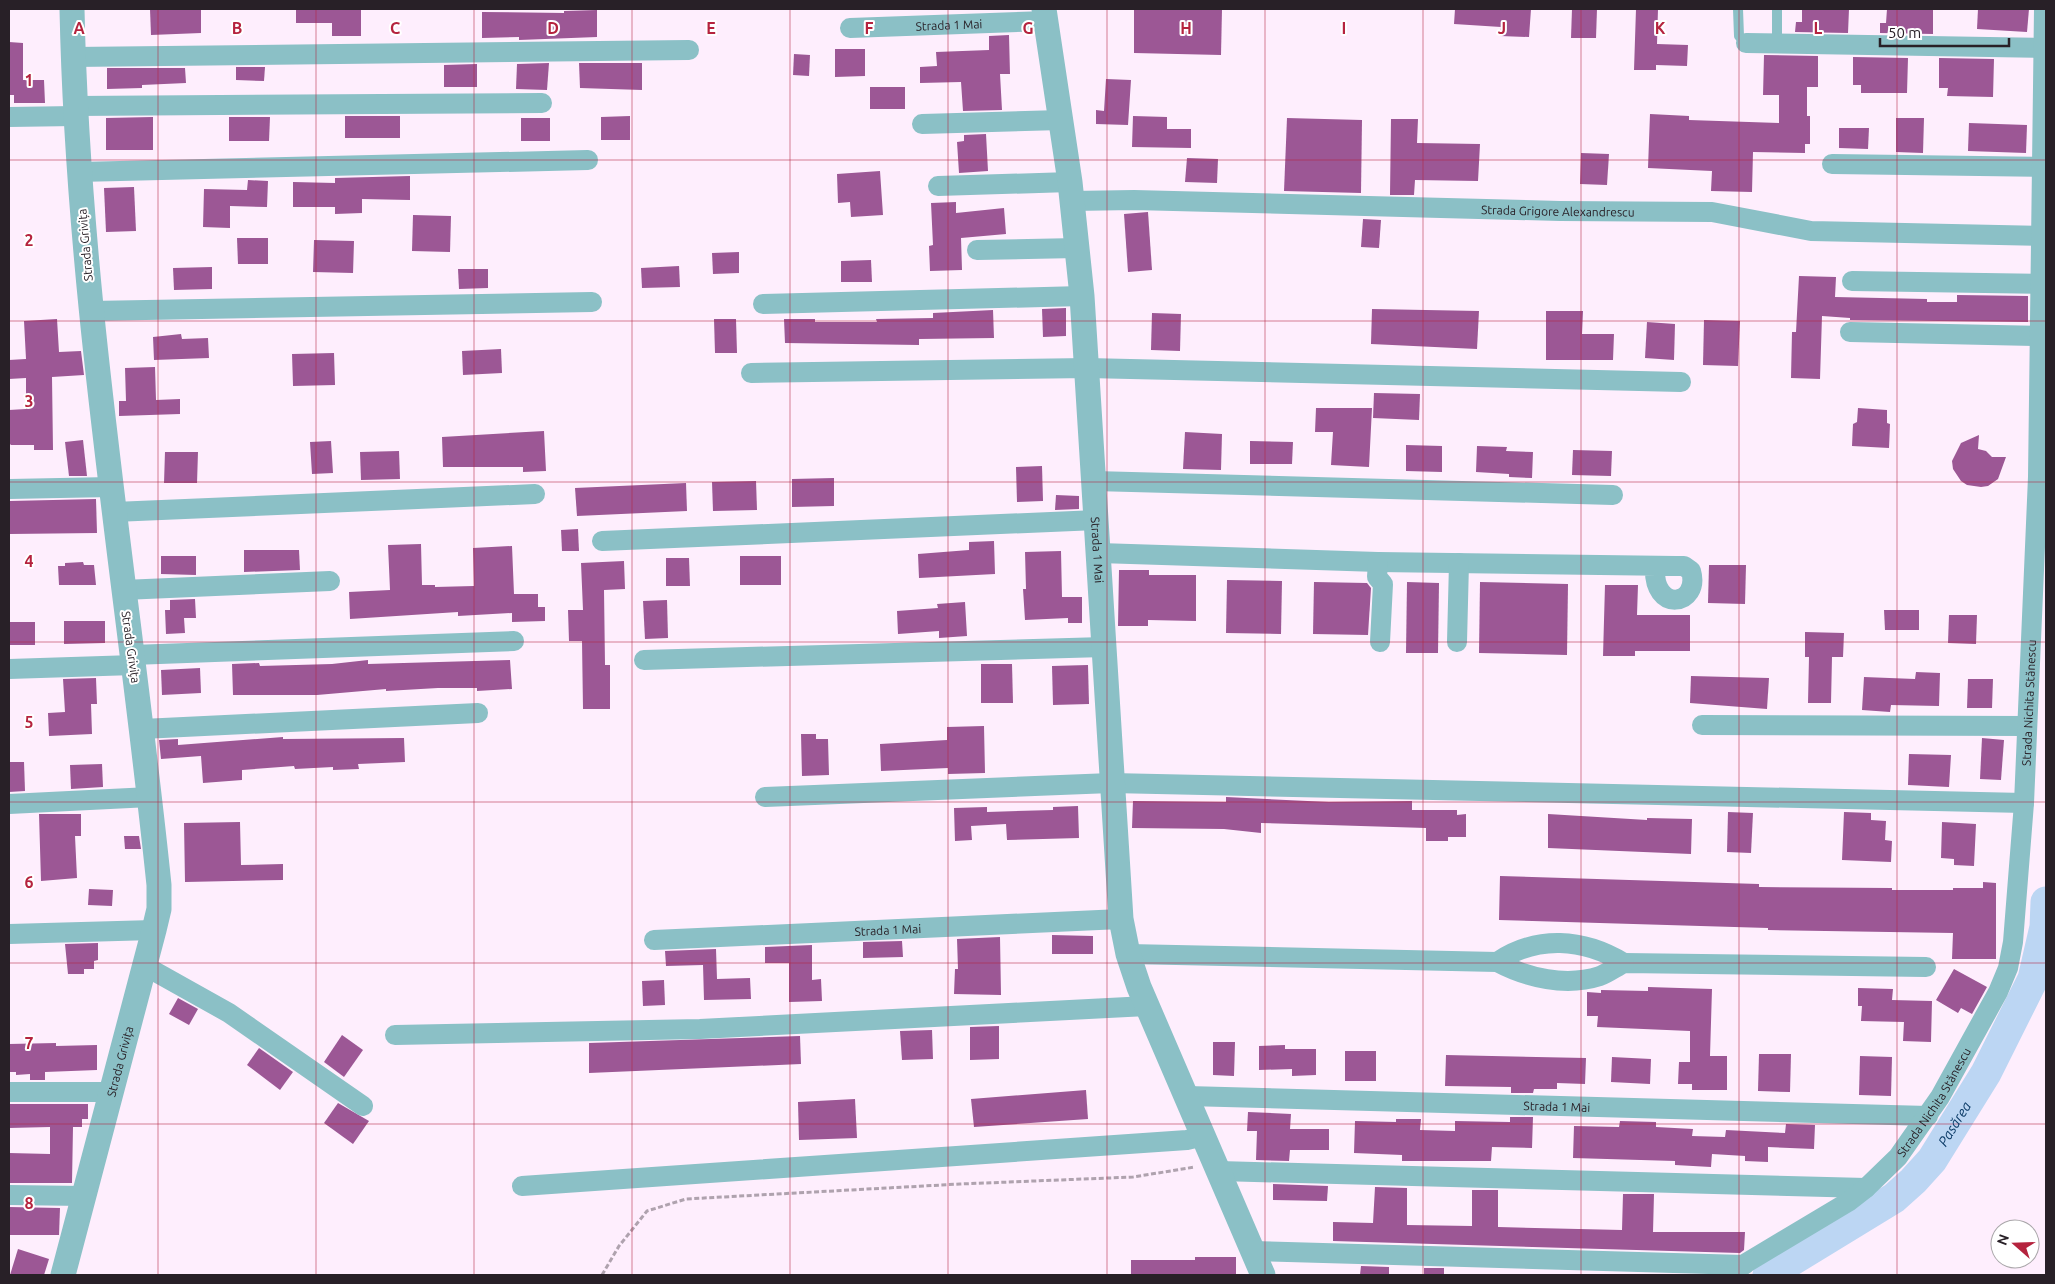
<svg xmlns="http://www.w3.org/2000/svg" width="2055" height="1284" viewBox="0 0 2055 1284" font-family="Ubuntu,sans-serif">
	<style>
		.lines { fill: none; stroke-linecap: round; stroke-linejoin: round }
		.river { stroke: #bcd6f3; stroke-width: 31 }
		.building { fill: #9c5795 }
		.path { stroke: #afa2ae; stroke-width: 3; stroke-dasharray: 5 2.5; stroke-linecap: butt }
		.service { stroke: #8bc0c6; stroke-width: 10 }
		.minor { stroke: #8bc0c6; stroke-width: 20 }
		.tertiary { stroke: #8bc0c6; stroke-width: 25 }
		.grid { fill: none; stroke: #b5233e; stroke-width: 1; stroke-opacity: 0.55 }
		.labels { text-anchor: middle; dominant-baseline: central; stroke-width: 4; stroke-linejoin: round; paint-order: stroke }
		.street-label { font-size: 12px; fill: #282027; stroke: #fff }
		.water-label { font-size: 14px; font-style: italic; fill: #0b3b67; stroke: #fff }
		.grid-label { font-size: 16px; text-anchor: middle; font-weight: bold; fill: #b5233e; stroke: #fff; stroke-width: 4; stroke-linejoin: round; paint-order: stroke }
	</style>
	<rect width="100%" height="100%" fill="#feeefd"/>
	<g class="lines">
		<path class="river" id="s1" d="M1768,1275l126,-77 19,-17 19,-21 54,-87 47,-94 12,-52 1,-25"/>
	</g>
	<g class="building">
		<polygon points="150,9 201,9 201,33 151,35"/>
		<polygon points="296,9 361,9 361,36 332,36 332,23 296,23"/>
		<polygon points="1134,9 1222,9 1221,55 1134,53"/>
		<polygon points="1455,9 1531,9 1529,37 1500,36 1501,27 1454,24"/>
		<polygon points="1572,9 1597,9 1596,38 1571,38"/>
		<polygon points="1636,9 1658,9 1657,44 1688,45 1687,66 1656,65 1656,70 1634,70"/>
		<polygon points="1802,9 1849,9 1848,33 1795,32 1796,22 1802,22"/>
		<polygon points="1887,9 1933,9 1933,34 1880,33 1880,23 1886,23"/>
		<polygon points="1978,9 2029,9 2027,32 1977,29"/>
		<polygon points="597,10 597,37 519,40 519,37 482,38 482,12 564,13 564,11"/>
		<polygon points="1009,35 1010,74 1000,74 1002,110 963,111 961,82 920,83 920,67 937,66 936,52 989,50 989,36"/>
		<polygon points="9,42 23,43 23,80 44,80 45,103 14,103 14,95 9,95"/>
		<polygon points="835,49 865,49 865,76 835,77"/>
		<polygon points="794,54 810,55 809,76 793,75"/>
		<polygon points="1764,55 1818,56 1818,87 1807,87 1807,116 1810,116 1810,144 1805,144 1805,153 1753,152 1752,192 1711,191 1712,171 1648,168 1650,114 1689,116 1689,120 1779,123 1779,95 1763,95"/>
		<polygon points="1853,57 1908,58 1907,93 1861,93 1861,85 1853,85"/>
		<polygon points="1939,58 1994,59 1993,97 1947,96 1948,88 1939,88"/>
		<polygon points="549,63 547,90 516,89 517,64"/>
		<polygon points="579,63 642,63 642,90 580,88"/>
		<polygon points="477,64 477,87 444,87 444,65"/>
		<polygon points="236,67 265,67 264,81 236,80"/>
		<polygon points="107,68 185,68 186,83 142,85 142,88 107,89"/>
		<polygon points="1106,79 1131,80 1128,125 1096,124 1096,110 1104,111"/>
		<rect x="870" y="87" width="35" height="22"/>
		<rect x="345" y="116" width="55" height="22"/>
		<polygon points="630,116 630,140 601,140 601,117"/>
		<polygon points="1133,116 1167,117 1167,129 1191,129 1191,148 1132,147"/>
		<polygon points="153,117 153,150 106,150 106,118"/>
		<polygon points="229,117 270,117 269,141 229,141"/>
		<rect x="521" y="118" width="29" height="23"/>
		<polygon points="1287,118 1362,120 1361,193 1284,191"/>
		<polygon points="1896,118 1924,118 1923,153 1896,152"/>
		<polygon points="1391,119 1418,119 1417,143 1480,144 1478,181 1415,180 1414,195 1390,195"/>
		<polygon points="1969,123 2027,125 2026,153 1968,151"/>
		<polygon points="1839,128 1869,128 1868,149 1839,148"/>
		<polygon points="986,134 988,171 959,173 957,142 964,141 964,135"/>
		<polygon points="1581,153 1609,154 1607,185 1580,184"/>
		<polygon points="1187,158 1218,159 1217,183 1185,182"/>
		<polygon points="880,171 883,215 851,217 850,202 838,203 837,174"/>
		<polygon points="410,176 410,200 362,199 362,213 335,214 335,207 293,207 293,182 335,183 335,178"/>
		<polygon points="248,180 268,181 267,207 230,206 230,228 203,227 204,189 247,190"/>
		<polygon points="134,187 136,231 106,232 104,188"/>
		<polygon points="956,202 956,213 1004,208 1006,234 961,238 962,270 930,271 929,246 933,245 931,203"/>
		<polygon points="1148,212 1152,270 1128,272 1124,214"/>
		<polygon points="413,215 451,216 450,252 412,251"/>
		<polygon points="1363,219 1381,220 1379,248 1361,247"/>
		<polygon points="237,238 268,238 268,264 238,264"/>
		<polygon points="314,240 354,241 353,273 313,272"/>
		<polygon points="739,252 739,273 713,274 712,253"/>
		<polygon points="871,260 872,282 841,282 841,261"/>
		<polygon points="679,266 680,287 642,288 641,268"/>
		<polygon points="212,267 212,289 174,290 173,268"/>
		<polygon points="458,269 488,269 488,288 459,289"/>
		<polygon points="1799,276 1836,277 1835,297 1927,299 1927,302 1957,302 1957,295 2028,296 2028,322 1850,320 1850,318 1822,316 1820,379 1791,378 1792,332 1796,332"/>
		<polygon points="1066,308 1066,336 1043,337 1042,309"/>
		<polygon points="1372,309 1479,311 1477,349 1371,344"/>
		<polygon points="993,310 994,338 919,339 919,345 785,343 784,319 815,319 815,322 877,322 876,319 933,318 933,313"/>
		<polygon points="1546,311 1583,311 1582,334 1614,334 1613,360 1546,360"/>
		<polygon points="1152,313 1181,314 1180,351 1151,350"/>
		<polygon points="57,319 59,352 81,351 84,375 52,377 53,450 34,450 34,445 11,445 9,443 9,410 26,409 26,378 9,379 9,360 26,359 24,321"/>
		<polygon points="714,319 736,319 737,353 715,353"/>
		<polygon points="1704,320 1740,321 1738,366 1703,365"/>
		<polygon points="1647,322 1675,324 1674,360 1645,358"/>
		<polygon points="181,334 182,339 208,338 209,358 154,360 153,337"/>
		<polygon points="501,349 502,373 463,375 462,351"/>
		<polygon points="334,353 335,385 293,386 292,354"/>
		<polygon points="155,367 156,400 180,399 180,414 119,416 119,401 126,401 125,368"/>
		<polygon points="1374,393 1420,394 1419,420 1373,418"/>
		<polygon points="1316,408 1372,408 1369,467 1331,465 1333,432 1315,432"/>
		<polygon points="1858,408 1887,410 1887,423 1890,424 1889,448 1852,446 1853,424 1857,422"/>
		<polygon points="544,431 546,471 523,472 523,467 443,467 442,437"/>
		<polygon points="1185,432 1222,434 1221,470 1183,469"/>
		<polygon points="1979,435 1978,449 1986,451 1992,457 2006,457 1998,479 1988,486 1981,487 1967,485 1961,481 1953,469 1952,461 1961,443"/>
		<polygon points="83,440 87,476 69,476 65,442"/>
		<polygon points="331,441 333,473 312,474 310,442"/>
		<polygon points="1250,441 1293,442 1292,464 1250,464"/>
		<polygon points="1406,445 1442,446 1442,472 1406,471"/>
		<polygon points="1477,446 1507,447 1506,451 1533,452 1532,478 1509,477 1509,474 1476,472"/>
		<polygon points="1573,450 1612,451 1611,476 1572,475"/>
		<polygon points="399,451 400,479 361,480 360,452"/>
		<polygon points="165,452 198,452 197,483 164,483"/>
		<polygon points="1042,466 1043,501 1017,502 1016,467"/>
		<polygon points="834,478 834,506 792,507 792,479"/>
		<polygon points="756,481 757,510 713,511 712,482"/>
		<polygon points="686,483 687,511 577,516 575,488"/>
		<polygon points="1056,495 1079,496 1079,509 1055,510"/>
		<polygon points="96,499 97,533 10,534 10,501"/>
		<polygon points="578,529 579,551 562,551 561,530"/>
		<polygon points="994,541 995,574 919,578 918,554 969,550 969,542"/>
		<polygon points="421,544 422,585 435,585 435,587 474,586 473,548 512,546 514,594 538,594 538,607 545,607 545,621 512,622 512,613 458,616 458,612 350,619 349,592 390,590 388,545"/>
		<polygon points="244,550 299,550 300,570 244,572"/>
		<polygon points="1061,551 1062,597 1082,597 1082,623 1068,623 1068,618 1025,620 1023,589 1026,589 1025,552"/>
		<polygon points="161,556 196,556 196,575 161,574"/>
		<rect x="740" y="556" width="41" height="29"/>
		<polygon points="666,558 689,558 690,586 666,586"/>
		<polygon points="624,561 625,589 604,590 605,665 610,665 610,709 583,709 582,641 569,641 568,610 583,610 581,563"/>
		<polygon points="83,562 84,565 94,565 96,585 59,585 58,566 65,566 65,563"/>
		<polygon points="1709,565 1746,565 1745,604 1708,603"/>
		<polygon points="1119,570 1149,570 1149,575 1196,575 1196,621 1148,620 1148,626 1118,626"/>
		<polygon points="1227,580 1282,581 1281,634 1226,633"/>
		<polygon points="1314,582 1367,583 1371,588 1368,635 1313,634"/>
		<polygon points="1407,582 1439,583 1438,653 1406,653"/>
		<polygon points="1480,582 1568,584 1567,655 1479,653"/>
		<polygon points="1605,585 1638,585 1637,615 1690,615 1690,651 1635,651 1635,656 1603,656"/>
		<polygon points="195,599 196,618 184,618 185,633 166,634 165,610 170,610 170,600"/>
		<polygon points="667,600 668,638 645,639 643,601"/>
		<polygon points="965,602 967,636 939,638 939,631 898,634 897,611 938,608 937,604"/>
		<polygon points="1884,610 1919,610 1919,630 1885,630"/>
		<polygon points="1949,615 1977,615 1976,644 1948,643"/>
		<polygon points="64,621 105,621 105,643 64,644"/>
		<rect x="9" y="622" width="26" height="23"/>
		<polygon points="1805,632 1844,633 1843,657 1832,657 1831,703 1808,703 1809,657 1805,657"/>
		<polygon points="368,660 368,664 510,660 512,689 477,691 477,688 438,688 386,691 386,689 317,695 233,695 232,664 259,663 260,666 332,664"/>
		<polygon points="981,664 1012,664 1013,703 981,703"/>
		<polygon points="1088,665 1089,704 1053,705 1052,666"/>
		<polygon points="200,668 201,693 162,695 161,670"/>
		<polygon points="1916,672 1940,673 1939,706 1891,705 1890,712 1862,710 1864,677 1915,679"/>
		<polygon points="1691,676 1769,678 1767,709 1690,703"/>
		<polygon points="96,678 97,704 91,704 92,734 49,736 48,713 65,712 63,679"/>
		<polygon points="1968,679 1993,679 1992,708 1967,708"/>
		<polygon points="984,726 985,773 948,774 948,768 881,771 880,744 947,740 947,727"/>
		<polygon points="801,734 816,734 816,739 828,739 829,775 802,776"/>
		<polygon points="283,737 283,739 404,738 405,762 358,764 359,769 333,770 333,767 295,769 294,766 242,770 242,780 203,783 201,756 161,759 159,740 178,739 178,745"/>
		<polygon points="1982,738 2004,740 2001,780 1980,779"/>
		<polygon points="1909,754 1951,755 1949,787 1908,785"/>
		<polygon points="9,762 24,762 25,791 9,792"/>
		<polygon points="102,764 103,787 71,789 70,765"/>
		<polygon points="1226,797 1329,802 1412,801 1412,810 1457,810 1457,815 1466,814 1466,837 1448,837 1448,841 1426,841 1426,828 1328,825 1261,823 1261,833 1224,829 1132,828 1133,801 1226,802"/>
		<polygon points="1078,806 1079,838 1007,840 1006,824 971,826 972,840 955,841 954,808 987,807 987,812 1053,810 1053,807"/>
		<polygon points="1728,812 1753,813 1751,853 1727,852"/>
		<polygon points="1844,812 1871,813 1871,820 1886,821 1885,840 1892,841 1891,862 1842,860"/>
		<polygon points="39,814 81,814 81,836 75,836 77,878 41,881"/>
		<polygon points="1548,814 1647,820 1647,818 1692,819 1691,854 1548,848"/>
		<polygon points="240,822 241,865 283,864 283,880 185,882 184,823"/>
		<polygon points="1942,822 1976,824 1974,866 1954,865 1954,859 1941,858"/>
		<polygon points="124,836 139,836 141,849 125,849"/>
		<polygon points="1500,876 1759,884 1759,887 1892,888 1892,890 1953,890 1953,888 1983,888 1983,882 1996,883 1996,959 1952,959 1953,933 1768,930 1768,928 1499,920"/>
		<polygon points="89,889 113,890 112,906 88,905"/>
		<polygon points="1052,935 1093,936 1093,954 1052,954"/>
		<polygon points="1000,937 1001,995 954,994 955,969 958,969 957,939"/>
		<polygon points="902,941 903,957 863,958 863,942"/>
		<polygon points="98,943 98,960 94,961 94,969 84,969 84,974 68,974 65,944"/>
		<polygon points="812,945 812,980 821,979 822,1001 789,1002 789,963 765,963 765,947"/>
		<polygon points="716,949 717,979 750,978 751,999 704,1000 703,965 666,966 665,951"/>
		<polygon points="1954,969 1987,987 1972,1014 1961,1008 1958,1013 1936,1000"/>
		<polygon points="664,980 665,1005 643,1006 642,981"/>
		<polygon points="1648,987 1712,989 1710,1056 1727,1056 1727,1090 1692,1090 1692,1084 1678,1084 1679,1062 1690,1062 1690,1031 1597,1027 1598,1016 1587,1016 1587,992 1601,993 1601,990 1648,991"/>
		<polygon points="1858,988 1893,989 1892,1000 1932,1001 1931,1042 1903,1041 1904,1022 1861,1021 1862,1006 1858,1006"/>
		<polygon points="178,998 198,1009 189,1025 169,1014"/>
		<polygon points="999,1026 999,1059 970,1060 970,1027"/>
		<polygon points="932,1030 933,1059 902,1060 900,1031"/>
		<polygon points="342,1035 363,1050 344,1077 324,1062"/>
		<polygon points="800,1036 801,1064 589,1073 589,1043"/>
		<polygon points="1213,1042 1235,1042 1234,1076 1213,1075"/>
		<polygon points="56,1043 56,1046 97,1045 97,1070 45,1072 45,1080 30,1080 30,1074 16,1075 16,1072 9,1072 9,1044"/>
		<polygon points="1285,1045 1285,1049 1316,1049 1316,1075 1292,1076 1292,1069 1259,1070 1259,1046"/>
		<polygon points="259,1048 293,1072 280,1090 247,1065"/>
		<rect x="1345" y="1051" width="31" height="30"/>
		<polygon points="1759,1054 1791,1054 1790,1092 1758,1091"/>
		<polygon points="1446,1055 1586,1058 1585,1084 1557,1083 1557,1089 1534,1089 1533,1093 1511,1093 1511,1087 1445,1086"/>
		<polygon points="1860,1056 1892,1057 1891,1096 1859,1095"/>
		<polygon points="1612,1057 1651,1059 1650,1084 1611,1082"/>
		<polygon points="1086,1090 1088,1119 974,1127 971,1099"/>
		<polygon points="855,1099 857,1138 799,1140 798,1102"/>
		<polygon points="338,1103 369,1121 353,1144 324,1123"/>
		<polygon points="9,1104 88,1104 88,1119 82,1119 82,1127 73,1127 72,1183 9,1183 9,1153 50,1154 50,1127 9,1128"/>
		<polygon points="1248,1112 1291,1114 1290,1129 1329,1129 1329,1150 1290,1150 1289,1161 1256,1160 1257,1131 1247,1131"/>
		<polygon points="1510,1117 1533,1117 1532,1148 1492,1147 1491,1161 1402,1161 1402,1155 1354,1153 1355,1121 1396,1122 1396,1119 1421,1119 1420,1130 1455,1131 1455,1121 1510,1122"/>
		<polygon points="1620,1121 1656,1122 1656,1127 1693,1129 1692,1136 1725,1137 1726,1130 1785,1133 1786,1124 1815,1125 1814,1149 1768,1147 1768,1162 1745,1161 1745,1156 1712,1154 1711,1167 1675,1165 1675,1161 1573,1158 1574,1126 1619,1127"/>
		<polygon points="1273,1184 1328,1186 1327,1201 1273,1200"/>
		<polygon points="1375,1187 1407,1188 1407,1225 1472,1226 1472,1190 1498,1190 1498,1227 1535,1228 1622,1230 1623,1194 1654,1194 1653,1232 1745,1232 1744,1250 1740,1253 1333,1241 1333,1222 1373,1223"/>
		<polygon points="9,1207 60,1208 59,1235 9,1235"/>
		<polygon points="18,1249 49,1259 44,1275 10,1275"/>
		<polygon points="1195,1257 1236,1257 1236,1275 1131,1275 1131,1260 1195,1260"/>
		<polygon points="1361,1266 1389,1267 1389,1275 1360,1275"/>
		<rect x="1424" y="1268" width="20" height="7"/>
	</g>
	<g class="lines">
		<polyline class="path" points="602,1275 619,1246 647,1211 686,1199 960,1184 1133,1177 1195,1167"/>
		<g class="service">
			<polyline points="1738,9 1739,36 1746,43"/>
			<polyline points="1777,44 1777,9"/>
		</g>
		<g class="minor">
			<path id="s2" d="M850,28l196,-7"/>
			<polyline points="1746,43 2044,48"/>
			<polyline points="73,57 689,50"/>
			<polyline points="75,106 542,103"/>
			<polyline points="9,117 75,116"/>
			<polyline points="922,124 1061,120"/>
			<polyline points="1832,164 2043,167"/>
			<polyline points="78,172 588,160"/>
			<polyline points="938,186 1070,182"/>
			<path id="s3" d="M1072,201l62,-1 426,11 152,1 99,19 232,5"/>
			<polyline points="977,250 1077,248"/>
			<polyline points="1852,281 2042,284"/>
			<polyline points="763,304 1082,296"/>
			<polyline points="91,311 592,302"/>
			<polyline points="1850,332 2040,336"/>
			<polyline points="751,373 1087,368 1681,382"/>
			<polyline points="1094,481 1613,495"/>
			<polyline points="9,489 111,487"/>
			<polyline points="114,512 535,494"/>
			<polyline points="602,541 1097,520"/>
			<path d="M1099,553l279,9 298,4h8l7,5c10,35 -39,43 -36,-5"/>
			<polyline points="1378,562 1377,577 1383,584 1380,642"/>
			<polyline points="123,590 330,581"/>
			<polyline points="1457,642 1459,563"/>
			<polyline points="132,655 514,641"/>
			<polyline points="644,660 1104,647"/>
			<polyline points="9,669 134,665"/>
			<polyline points="1702,725 2027,726"/>
			<polyline points="142,729 478,713"/>
			<polyline points="765,797 1111,783 2024,803"/>
			<polyline points="9,804 150,797"/>
			<polyline points="9,934 154,930"/>
			<path id="s4" d="M654,940l467,-21"/>
			<path d="M1128,954l369,8c30,16 69,25 103,14 8,-3 16,-9 24,-13l302,4"/>
			<path d="M1497,962c40,-27 86,-24 127,1"/>
			<polyline points="145,966 229,1013 363,1106"/>
			<polyline points="395,1035 700,1029 1147,1006"/>
			<polyline points="9,1092 111,1092"/>
			<path id="s5" d="M1187,1096l741,20"/>
			<polyline points="1219,1171 1866,1188"/>
			<polyline points="522,1186 1187,1140 1204,1136"/>
			<polyline points="9,1195 84,1196"/>
			<polyline points="1252,1251 1744,1265"/>
			<path id="s6" d="M1726,1275l122,-73 18,-14 32,-31 42,-60 58,-105 10,-24 5,-26 11,-139 14,-326 6,-468"/>
		</g>
		<g class="tertiary">
			<path id="s7" d="M1044,9l26,173 12,114 39,623 7,35 11,33 124,288"/>
			<path id="s8" d="M63,1275l91,-345 5,-21v-24c-30,-292 -81,-582 -87,-876"/>
		</g>
	</g>
	<path class="grid" d="M158,9v1266M316,9v1266M474,9v1266M632,9v1266M790,9v1266M948,9v1266M1107,9v1266M1265,9v1266M1423,9v1266M1581,9v1266M1739,9v1266M1897,9v1266M9,160h2037M9,321h2037M9,482h2037M9,642h2037M9,802h2037M9,963h2037M9,1124h2037"/>
	<g class="labels">
		<g class="street-label">
			<text stroke="none"><textPath href="#s2" startOffset="99">Strada 1 Mai</textPath></text>
			<text stroke="none"><textPath href="#s3" startOffset="486">Strada Grigore Alexandrescu</textPath></text>
			<text transform="translate(85 245) rotate(-95)">Strada Grivița</text>
			<text stroke="none"><textPath href="#s7" startOffset="544">Strada 1 Mai</textPath></text>
			<text transform="translate(131 647) rotate(82)">Strada Grivița</text>
			<text stroke="none"><textPath href="#s6" startOffset="695">Strada Nichita Stănescu</textPath></text>
			<text stroke="none"><textPath href="#s4" startOffset="234">Strada 1 Mai</textPath></text>
			<text stroke="none"><textPath href="#s8" startOffset="221">Strada Grivița</textPath></text>
			<text stroke="none"><textPath href="#s6" startOffset="275">Strada Nichita Stănescu</textPath></text>
			<text stroke="none"><textPath href="#s5" startOffset="370">Strada 1 Mai</textPath></text>
		</g>
		<g class="water-label">
			<text stroke="none"><textPath href="#s1" startOffset="244">Pasărea</textPath></text>
		</g>
	</g>
	<g class="grid-label">
		<text x="79" y="34">A</text>
		<text x="237" y="34">B</text>
		<text x="395" y="34">C</text>
		<text x="553" y="34">D</text>
		<text x="711" y="34">E</text>
		<text x="869" y="34">F</text>
		<text x="1028" y="34">G</text>
		<text x="1186" y="34">H</text>
		<text x="1344" y="34">I</text>
		<text x="1502" y="34">J</text>
		<text x="1660" y="34">K</text>
		<text x="1818" y="34">L</text>
		<text x="29" y="86">1</text>
		<text x="29" y="246">2</text>
		<text x="29" y="407">3</text>
		<text x="29" y="567">4</text>
		<text x="29" y="728">5</text>
		<text x="29" y="888">6</text>
		<text x="29" y="1049">7</text>
		<text x="29" y="1209">8</text>
	</g>
	<rect width="2055" height="1284" fill="none" stroke="#282027" stroke-width="20"/>
	<g transform="translate(2015 1244) rotate(290)"><circle r="24" fill="#ffffff" stroke="#a9a6a9"/>
	<path d="M0-4L9 19L0 12L-9 19Z" fill="#b5233e"/>
	<text y="-8" font-size="14" font-weight="bold" text-anchor="middle" fill="#282027">N</text>
	</g>
	<path d="M1880 38v8h129v-8" fill="none" stroke="#282027" stroke-width="2.5"/>
	<text x="1888" y="38" font-size="15" fill="#282027" stroke="#ffffff" stroke-width="4" paint-order="stroke">50 m</text>
</svg>
